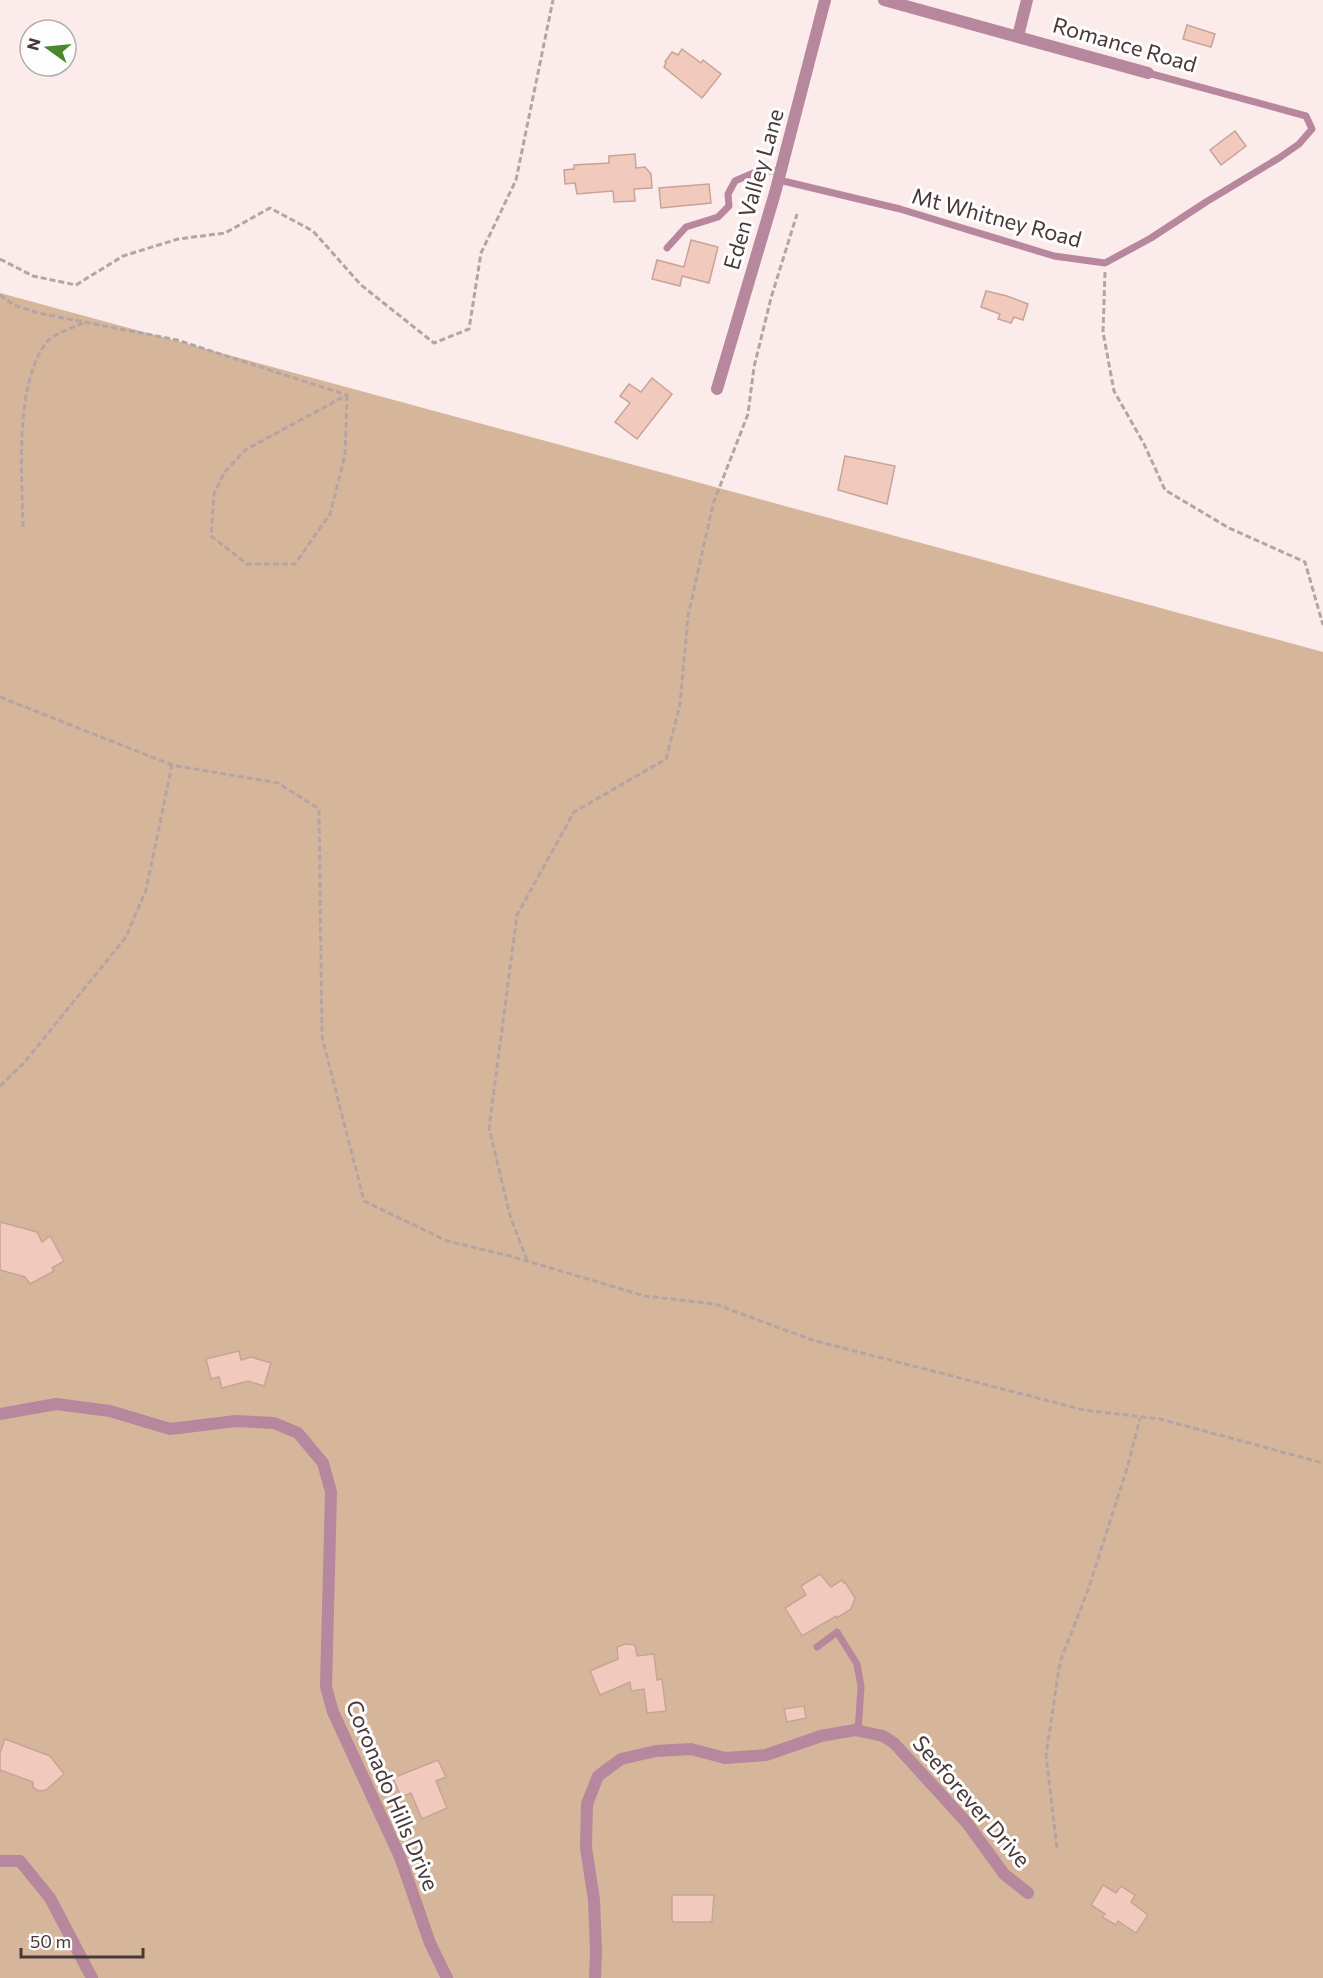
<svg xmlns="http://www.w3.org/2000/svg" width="1323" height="1978" viewBox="0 0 1323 1978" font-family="Commissioner,sans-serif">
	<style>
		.green { fill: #d5b69a }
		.building { fill: #f1cabd; stroke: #c8a397; stroke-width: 1.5 }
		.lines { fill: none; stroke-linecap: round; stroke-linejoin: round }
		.path { stroke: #b5a4a4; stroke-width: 3; stroke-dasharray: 6 3; stroke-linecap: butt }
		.service { stroke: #b6879d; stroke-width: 7 }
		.minor { stroke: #b6879d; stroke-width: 12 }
		.labels { text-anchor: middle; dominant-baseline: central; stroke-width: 6; stroke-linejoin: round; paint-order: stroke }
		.street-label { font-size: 22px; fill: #493839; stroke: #fdfdfd }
	</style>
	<rect width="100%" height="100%" fill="#fcebeb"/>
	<polygon class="green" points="0,293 1323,652 1323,1978 0,1978"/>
	<g class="building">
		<polygon points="1187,25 1215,34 1211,47 1183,39"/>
		<polygon points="682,49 701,63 703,60 721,74 702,98 664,67 666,63 665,62 672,52 678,55"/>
		<polygon points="1235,131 1246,146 1221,165 1210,150"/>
		<polygon points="635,154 636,168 645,167 651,174 652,188 634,189 635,201 614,202 613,191 577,194 575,183 565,184 564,170 574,169 574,165 609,163 609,156"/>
		<polygon points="709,184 711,203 661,208 659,188"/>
		<polygon points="691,240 718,247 709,283 682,276 680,286 652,279 657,260 684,267"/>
		<polygon points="986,291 1007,296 1028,304 1023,320 1014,317 1011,323 998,319 1000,314 981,307"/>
		<polygon points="652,378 672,394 637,439 615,422 630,403 620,396 629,384 641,392"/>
		<polygon points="845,456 895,466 887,504 838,490"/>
		<polygon points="0,1222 37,1232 42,1242 50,1236 64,1261 52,1268 54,1271 30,1284 25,1277 0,1270"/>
		<polygon points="239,1351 241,1360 251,1357 271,1363 264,1386 248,1381 222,1388 219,1377 211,1379 206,1359"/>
		<polygon points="820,1574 831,1587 842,1580 844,1583 845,1582 855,1598 851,1609 837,1618 836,1616 802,1636 785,1608 806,1595 801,1586"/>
		<polygon points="625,1644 635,1645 637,1656 654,1654 657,1680 662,1679 666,1711 647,1713 644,1689 631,1691 630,1682 600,1695 590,1671 618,1659 617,1647"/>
		<polygon points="804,1706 806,1718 787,1722 784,1709"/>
		<polygon points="5,1739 50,1756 64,1774 46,1790 39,1791 33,1787 33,1782 0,1770 0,1753"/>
		<polygon points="438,1760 446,1777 436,1781 447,1808 422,1819 411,1793 401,1797 393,1778"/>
		<polygon points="1103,1885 1116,1893 1121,1886 1135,1895 1131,1902 1148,1915 1136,1933 1118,1921 1116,1925 1102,1917 1105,1914 1091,1905"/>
		<polygon points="672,1895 714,1895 712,1922 673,1922 672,1920"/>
	</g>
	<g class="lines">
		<g class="path">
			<polyline points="0,259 33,276 76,285 123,256 178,239 225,233 270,208 313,231 361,285 434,343 469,329 481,253 516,180 553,0"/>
			<polyline points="1105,272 1103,332 1114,391 1144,444 1165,490 1229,528 1305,562 1323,625"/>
			<polyline points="0,295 14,305 38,313 177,340 347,395"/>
			<polygon points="347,395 345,455 330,514 295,564 247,564 211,536 214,494 224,473 245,450"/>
			<path d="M23,527c-1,-50 -9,-144 24,-185 5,-7 27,-15 36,-19"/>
			<polyline points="0,697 172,765"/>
			<polyline points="0,1086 23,1064 126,937 146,890 172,765 278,783 319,809 322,1037 364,1201 447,1241 510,1256 645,1296 715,1304 812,1340 1084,1410 1160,1419 1323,1463"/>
			<polyline points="527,1260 511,1219 489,1128 517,915 574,812 666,759 680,705 688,616 713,504 748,414 754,367 771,298 797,214"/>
			<polyline points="1057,1848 1046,1755 1060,1662 1088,1590 1128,1465 1140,1418"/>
		</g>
		<g class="service">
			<polyline points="779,180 900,209 1054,256 1105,263 1151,238 1206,202 1279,158 1299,144 1312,129 1306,116 1148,73"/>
			<polyline points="667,248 686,227 718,217 729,206 728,194 735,181 758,171 781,171"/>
			<polyline points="817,1647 837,1632 857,1664 861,1687 858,1731"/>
		</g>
		<g class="minor">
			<polyline points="884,0 1148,73"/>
			<polyline points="1018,36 1027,0"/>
			<polyline points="717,389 775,193 825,0"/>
			<polyline points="0,1414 56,1404 110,1411 170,1429 236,1421 274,1423 298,1433 323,1463 331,1492 326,1687 333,1712 400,1857 430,1943 447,1978"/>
			<polyline points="0,1861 20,1861 50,1898 92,1978"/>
			<polyline points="595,1978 596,1951 594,1900 586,1848 587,1804 598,1776 621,1759 656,1751 691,1749 725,1758 766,1755 821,1736 855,1730 883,1736 894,1743 967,1823 1004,1874 1028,1893"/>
		</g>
	</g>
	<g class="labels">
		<g class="street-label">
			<text transform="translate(1125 44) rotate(16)">Romance Road</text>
			<text transform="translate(753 189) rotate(-74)">Eden Valley Lane</text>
			<text transform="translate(997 217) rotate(15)">Mt Whitney Road</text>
			<text transform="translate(393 1795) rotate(67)">Coronado Hills Drive</text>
			<text transform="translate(972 1801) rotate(49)">Seeforever Drive</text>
		</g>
	</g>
	<g transform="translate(48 48) rotate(285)"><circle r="28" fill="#fdfdfd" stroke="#b5aeaf" stroke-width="1.5"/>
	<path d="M0-4.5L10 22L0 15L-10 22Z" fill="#48892c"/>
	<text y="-9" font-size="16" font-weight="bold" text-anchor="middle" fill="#493839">N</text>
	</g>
	<path d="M21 1948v9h122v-9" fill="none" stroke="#493839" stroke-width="3"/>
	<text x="30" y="1948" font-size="18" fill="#493839" stroke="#fdfdfd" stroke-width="4.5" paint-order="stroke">50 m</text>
</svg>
